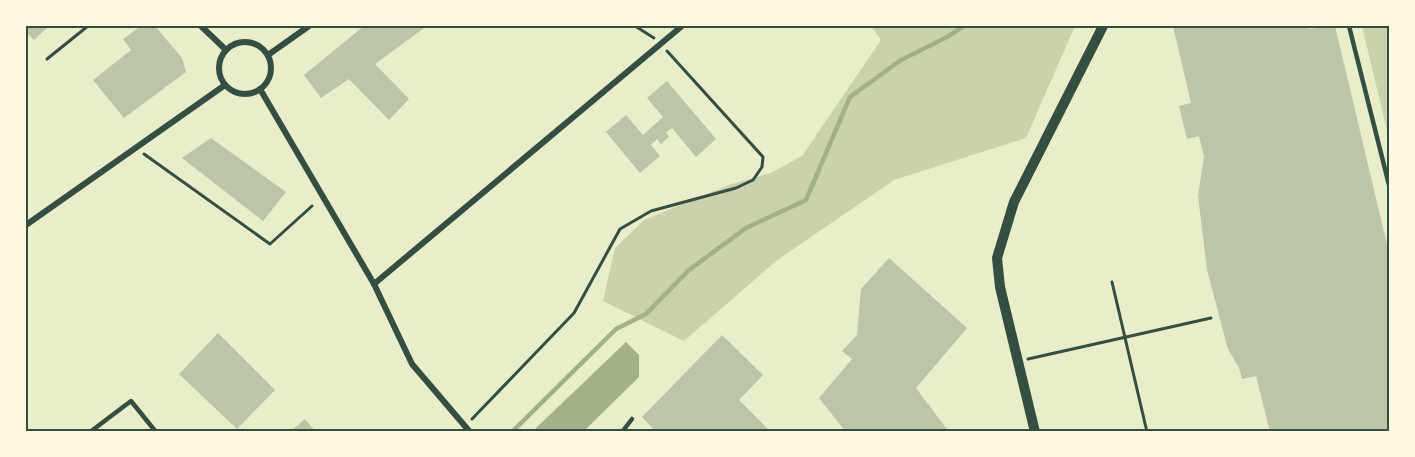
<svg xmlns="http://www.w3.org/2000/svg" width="1415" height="457" viewBox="0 0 1415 457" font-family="'Titillium Web',sans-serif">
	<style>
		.green { fill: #cad2ad }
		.water { fill: #a3b18a }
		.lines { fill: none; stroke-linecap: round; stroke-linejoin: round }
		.stream { stroke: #a3b18a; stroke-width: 4.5 }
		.building { fill: #bcc5a7 }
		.path { stroke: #344e41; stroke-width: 3 }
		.service { stroke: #344e41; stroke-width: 4.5 }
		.minor { stroke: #344e41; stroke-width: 6 }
		.tertiary { stroke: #344e41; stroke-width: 10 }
		.neatline { fill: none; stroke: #344e41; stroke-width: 2 }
	</style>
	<rect width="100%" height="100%" fill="#e9edc9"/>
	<g class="green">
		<polygon points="871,26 1075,26 1026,138 894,180 776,261 684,341 603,301 615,248 644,220 729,185 771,173 802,156 881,40"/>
		<polygon points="1362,26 1389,26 1389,139"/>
	</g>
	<polygon class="water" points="626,342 639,355 639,377 584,431 533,431"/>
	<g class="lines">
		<polyline class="stream" points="512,432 616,329 646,314 689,270 746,228 806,200 850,97 901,60 947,37 964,26"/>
	</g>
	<g class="building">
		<polygon points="26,26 49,26 34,40 26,32"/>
		<polygon points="141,26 155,26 182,58 186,72 124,118 93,80 131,50 123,39"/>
		<polygon points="364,26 427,26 375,64 409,99 389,120 349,79 321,98 304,75"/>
		<polygon points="1173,26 1307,26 1308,29 1335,26 1390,257 1390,432 1270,432 1256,376 1242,379 1239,368 1228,349 1207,270 1198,196 1204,157 1199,136 1187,139 1179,106 1191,103"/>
		<polygon points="667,81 716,139 696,157 672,128 666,132 669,137 661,144 657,139 651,145 660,156 640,173 606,132 626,115 643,135 663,117 647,98"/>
		<polygon points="211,138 286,192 263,221 182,158"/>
		<polygon points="889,258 967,328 916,388 949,432 846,432 819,398 852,359 842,351 857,335 861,289"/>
		<polygon points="218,333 275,390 237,429 179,374"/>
		<polygon points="722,335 763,375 739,400 771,432 656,432 642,417"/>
		<polygon points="305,419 316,432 290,432"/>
	</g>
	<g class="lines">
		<g class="path">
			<polyline points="635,26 654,38"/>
			<polyline points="47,59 88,26"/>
			<polyline points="144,154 270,244 312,206"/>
			<polyline points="1112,282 1147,432"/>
			<polyline points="1028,359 1211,318"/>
			<polyline points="472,419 574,313 620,229 651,211 736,188 753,180 762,167 763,157 667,51"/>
		</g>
		<g class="service">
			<polyline points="1349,26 1390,189"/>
			<polyline points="90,432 131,401 156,432"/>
			<polyline points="622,432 632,419"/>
		</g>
		<g class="minor">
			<polyline points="201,26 226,50"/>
			<circle cx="245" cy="68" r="26"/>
			<polyline points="268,55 309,26"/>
			<polyline points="260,89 374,284 412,364 470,432"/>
			<polyline points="26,225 225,85"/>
			<polyline points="374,284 682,26"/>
		</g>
		<polyline class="tertiary" points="1035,432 1000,287 997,258 1014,202 1103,26"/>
	</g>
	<rect width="1415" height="457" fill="none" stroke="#fefae0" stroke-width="54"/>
	<rect x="27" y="27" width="1361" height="403" class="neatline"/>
</svg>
